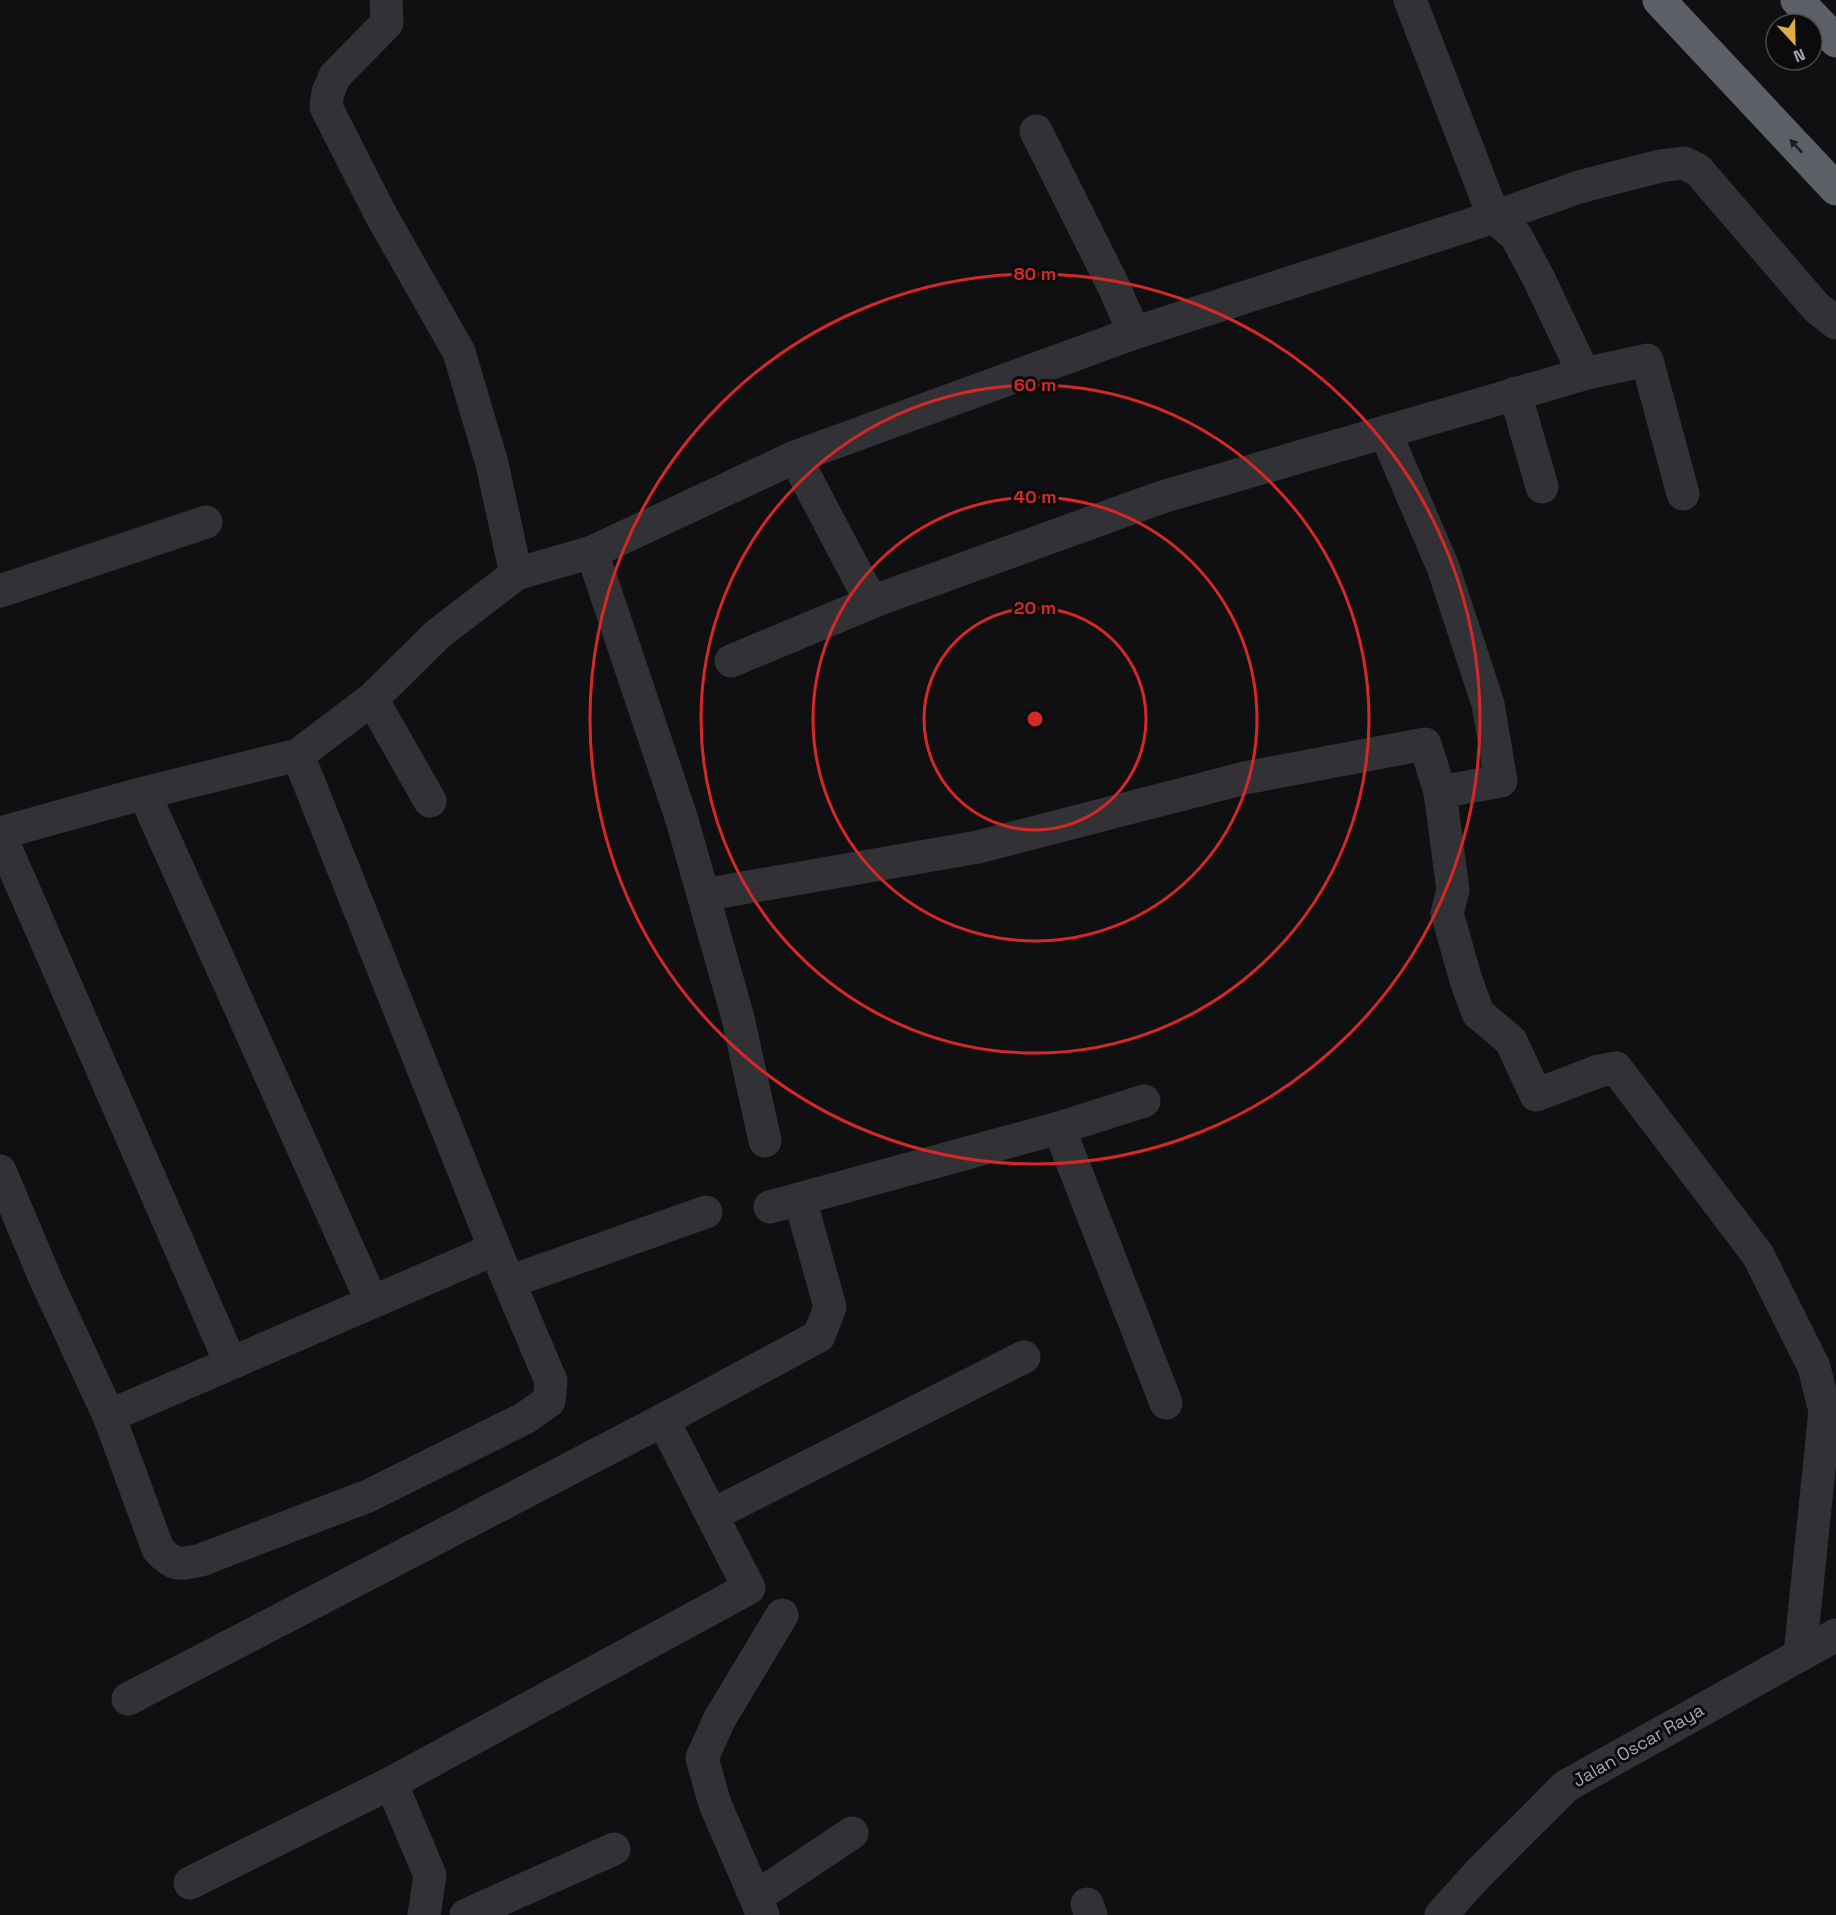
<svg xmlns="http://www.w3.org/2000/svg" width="1836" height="1915" viewBox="0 0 1836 1915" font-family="'Space Grotesk',sans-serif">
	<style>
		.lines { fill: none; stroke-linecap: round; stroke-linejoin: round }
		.minor { stroke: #323236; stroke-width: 33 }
		.tertiary { stroke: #323236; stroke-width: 33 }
		.motorway { stroke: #5e6067; stroke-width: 33 }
		.oneway { fill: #1c1c1e }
		.ring { fill: none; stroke: #d62828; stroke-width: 3 }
		.labels { text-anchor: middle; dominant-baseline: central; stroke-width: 6; stroke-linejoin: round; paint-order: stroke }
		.street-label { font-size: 18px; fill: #a3a7b1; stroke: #0b0b0c }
		.centre { fill: #d62828; stroke: #0b0b0c; stroke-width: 3 }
		.ring-label { font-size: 18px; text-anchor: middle; font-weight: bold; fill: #d62828; stroke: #0b0b0c; stroke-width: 6; stroke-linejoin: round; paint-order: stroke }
	</style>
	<rect width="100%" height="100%" fill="#101012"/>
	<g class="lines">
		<g class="minor">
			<polyline points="386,0 387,23 335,76 328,92 326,107 381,215 459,352 492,464 516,574"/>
			<polyline points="1036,131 1114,287 1134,333"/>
			<polyline points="1584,374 1647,360 1683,494"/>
			<polyline points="1515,393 1542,487"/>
			<polyline points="1385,432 1443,567 1488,704 1501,781 1440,792"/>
			<polyline points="795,457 865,590 877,600 1162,497 1584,374 1538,277 1516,236 1494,217 1410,0"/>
			<polyline points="592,552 682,820 738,1018 765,1141"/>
			<polyline points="0,591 206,522"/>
			<polyline points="731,661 877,600"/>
			<polyline points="372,699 430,801"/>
			<polyline points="144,793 372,1302"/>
			<polyline points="0,833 144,793 298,755 372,699 438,634 516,574 592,552 795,457 1134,333 1494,217 1579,187 1660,166 1684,163 1698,170 1816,307 1836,323"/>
			<polyline points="0,835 230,1362"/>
			<polyline points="703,895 978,847 1245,778 1425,744 1440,792 1453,890 1447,913 1466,980 1478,1013 1511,1041 1536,1095 1599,1071 1616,1068 1758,1255 1814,1367 1825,1411 1800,1654"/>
			<polyline points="1059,1128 1166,1403"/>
			<path d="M0,1171l45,107 64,138 49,133c15,17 21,16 43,11l167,-64 157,-78 24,-17 2,-20 -56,-132 -197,-494"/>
			<polyline points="770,1207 1059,1128 1144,1101"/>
			<polyline points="509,1282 706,1212"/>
			<polyline points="109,1416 495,1249"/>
			<polyline points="712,1515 1024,1357"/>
			<polyline points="128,1699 663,1420 819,1336 830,1307 800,1199"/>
			<polyline points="391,1783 430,1875 424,1915"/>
			<polyline points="190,1883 391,1783 749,1588 663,1420"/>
			<polyline points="756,1897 852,1833"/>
			<polyline points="1087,1904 1091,1915"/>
			<polyline points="466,1915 614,1849"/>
			<polyline points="763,1915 715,1804 702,1758 719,1720 782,1615"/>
		</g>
		<polyline class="tertiary" points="1441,1915 1478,1874 1566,1786 1836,1635"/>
		<g class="motorway">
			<polyline points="1659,0 1836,189"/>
			<polyline points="1797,0 1836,41"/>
		</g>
	</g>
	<defs><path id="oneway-solid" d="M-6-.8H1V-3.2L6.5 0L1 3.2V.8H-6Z" transform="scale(1.5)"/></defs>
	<use class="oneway" href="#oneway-solid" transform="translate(1796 146) rotate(-133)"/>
	<g class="ring">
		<circle cx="1035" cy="719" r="111"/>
		<circle cx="1035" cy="719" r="222"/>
		<circle cx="1035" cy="719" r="334"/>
		<circle cx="1035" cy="719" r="445"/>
	</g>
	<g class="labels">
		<g class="street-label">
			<text transform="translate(1638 1745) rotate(-30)">Jalan Oscar Raya</text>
		</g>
	</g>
	<circle cx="1035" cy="719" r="9" class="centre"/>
	<g class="ring-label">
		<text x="1035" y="280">80 m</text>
		<text x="1035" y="391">60 m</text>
		<text x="1035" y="503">40 m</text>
		<text x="1035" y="614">20 m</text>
	</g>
	<g transform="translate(1794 42) rotate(158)"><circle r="28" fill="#0b0b0c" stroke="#48494e" stroke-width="1.5"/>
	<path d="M0-4.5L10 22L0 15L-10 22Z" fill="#ddae3d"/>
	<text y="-9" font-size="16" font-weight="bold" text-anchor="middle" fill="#a3a7b1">N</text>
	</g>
</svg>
